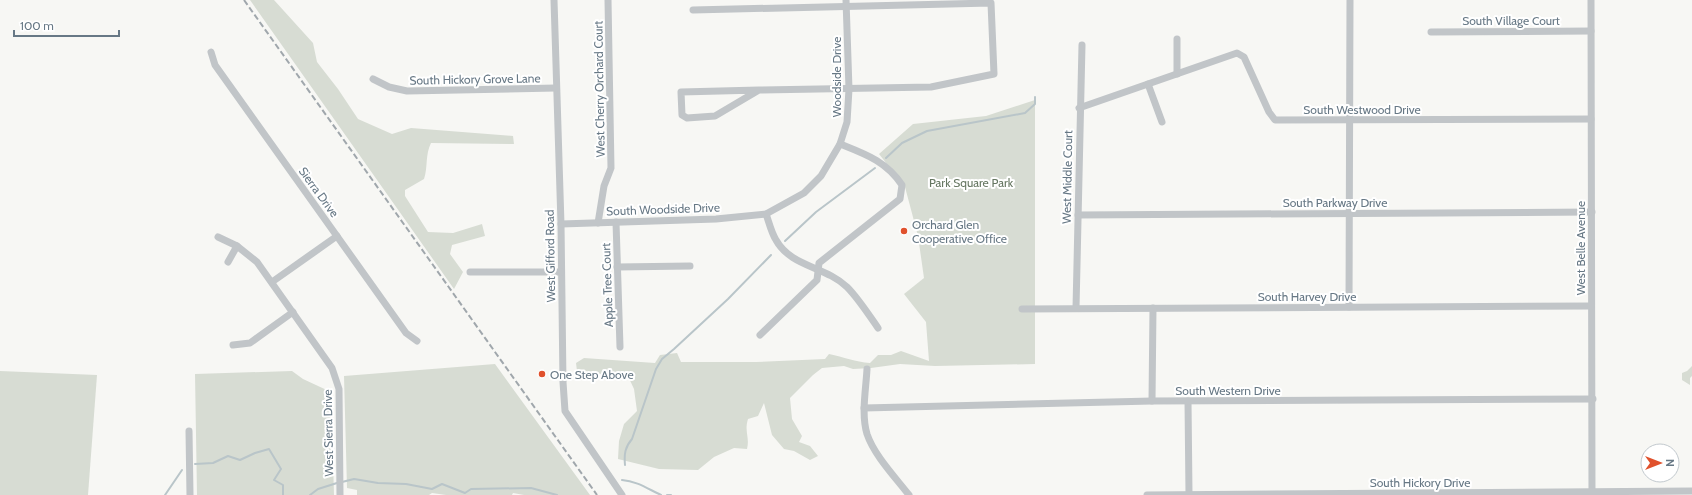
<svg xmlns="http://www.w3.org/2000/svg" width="1692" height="495" viewBox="0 0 1692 495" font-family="Cabin,sans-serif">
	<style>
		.green { fill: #d7dcd3 }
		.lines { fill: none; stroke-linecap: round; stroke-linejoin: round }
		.stream { stroke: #b9c5c9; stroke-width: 2 }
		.minor { stroke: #c1c5c8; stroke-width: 7 }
		.rail { stroke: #a0a7ac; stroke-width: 2; stroke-dasharray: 6 3; stroke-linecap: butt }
		.poi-dot { fill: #e0512c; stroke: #fff; stroke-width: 1.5 }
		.labels { text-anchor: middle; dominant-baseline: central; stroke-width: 4; stroke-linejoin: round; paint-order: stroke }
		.street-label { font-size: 12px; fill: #677885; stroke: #fff }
		.park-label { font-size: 12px; fill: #667762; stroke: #fff }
		.poi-label { font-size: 12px; fill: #677885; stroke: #fff; text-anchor: start }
	</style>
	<rect width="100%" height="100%" fill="#f7f7f4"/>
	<g class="green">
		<path d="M250,0h24l39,43 4,19 21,27 20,30 34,15 19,-6 102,8 1,8 -83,-1c-6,12 -3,24 -7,36l-19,11v6l23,36 25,1 29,-9 3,12 -33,9 -2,9 13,18 -9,17z"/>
		<path d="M1035,100v264l-100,2 -35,-2 -29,4 -18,1 -9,-3 -22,2 -9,7 -23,23 2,21 10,17 -3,6 11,4 8,10 -8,4 -16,-9 -10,-2 -12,-14 -8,-32 -6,13 -10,3c-4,13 2,18 -1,30l-13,-1 -20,9 -16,13 -39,-1 -41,-10 1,-18 5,-17 13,-13 -3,-22 -7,-15 -9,2 -41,-5 -1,-8 8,-5 71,5 5,-8 17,-2 4,9h75l69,-3 4,-5c15,3 26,8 41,9l8,-8h13l10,-4 28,10 -3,-39 -22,-28 20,-16 -6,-42 -13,-49 -26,-33 34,-30 73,-8z"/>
		<polygon points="495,364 590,495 524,495 513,493 512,495 446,495 432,493 429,495 357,495 357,490 347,488 344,376"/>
		<polygon points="1692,366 1692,376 1690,378 1690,385 1682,380 1682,373 1687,371"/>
		<polygon points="0,371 97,375 88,495 0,495"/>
		<polygon points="292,371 303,379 331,392 334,495 197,495 195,374"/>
	</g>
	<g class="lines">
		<g class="stream">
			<polyline points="886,158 902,143 927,131 1025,113 1035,104 1035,97"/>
			<polyline points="785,241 816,212 875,168"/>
			<polyline points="195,464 213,463 228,456 240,460 255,453 269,449 281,469 274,480 283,485 283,495"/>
			<path d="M625,465c-1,-11 0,-18 7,-26l24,-70 6,-10 12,-10 54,-50 43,-44"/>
			<path d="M622,480c15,1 26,9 39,15"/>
			<polyline points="342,482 354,479 378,483 406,484 432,489 442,484 465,493 471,489 531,488 557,495"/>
			<polyline points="165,495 182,470"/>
			<polyline points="310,495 318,489 337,483"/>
			<polyline points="667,495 671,495"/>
		</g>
		<g class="minor">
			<polyline points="554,0 561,224 563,382 565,411 622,495"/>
			<polyline points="1591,0 1592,495"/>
			<polyline points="693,10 991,3 994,74 931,87 759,90 715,116 687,118 682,115 681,92 759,90"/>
			<polyline points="1431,32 1591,31"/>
			<polyline points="1177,39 1177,74"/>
			<polyline points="211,52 215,65 406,333 417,341"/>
			<polyline points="373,79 389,87 407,91 556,88"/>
			<polyline points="1148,84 1162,122"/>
			<polyline points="1079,108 1237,53 1244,57 1269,112 1275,120 1591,119"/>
			<path d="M766,214c3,8 5,18 10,26 15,27 49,26 71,47 11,11 22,28 31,41"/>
			<polyline points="1078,215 1592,212"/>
			<polyline points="616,222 620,347"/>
			<polyline points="598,223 604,186 611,168 608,0"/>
			<polyline points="561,224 716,219 766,214 804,193 821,176 840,144 847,122 849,89 846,0"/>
			<polyline points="218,237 237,246 257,262 332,368 339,389 340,495"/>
			<polyline points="228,262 237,246"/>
			<polyline points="617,267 690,266"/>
			<polyline points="470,272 561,272"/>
			<polyline points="272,282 337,236"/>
			<polyline points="1349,307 1350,0"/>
			<polyline points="1076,308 1082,45"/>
			<polyline points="1022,309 1591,306"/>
			<path d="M760,335l57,-55 2,-17 81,-64 2,-14c-16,-24 -37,-31 -62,-41"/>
			<polyline points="233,345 250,343 293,312"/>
			<path d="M867,369c-1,20 -6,45 0,65 7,21 28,43 42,61"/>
			<polyline points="1152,401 1153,308"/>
			<polyline points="1188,401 1189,494"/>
			<polyline points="864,408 1152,401 1593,399"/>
			<polyline points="189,431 190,495"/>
			<polyline points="1147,495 1692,491"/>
		</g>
		<polyline class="rail" points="244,0 597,495"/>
	</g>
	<g class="poi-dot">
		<circle cx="904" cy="231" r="4"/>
		<circle cx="542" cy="374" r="4"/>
	</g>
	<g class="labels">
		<g class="street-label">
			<text x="1511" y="20">South Village Court</text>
			<text transform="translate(836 77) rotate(-90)">Woodside Drive</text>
			<text transform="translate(475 79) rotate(-1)">South Hickory Grove Lane</text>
			<text transform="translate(599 89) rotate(-91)">West Cherry Orchard Court</text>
			<text x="1362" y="109">South Westwood Drive</text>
			<text transform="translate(1067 177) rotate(-89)">West Middle Court</text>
			<text transform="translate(319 192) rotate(54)">Sierra Drive</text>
			<text x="1335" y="202">South Parkway Drive</text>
			<text transform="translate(663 209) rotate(-2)">South Woodside Drive</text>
			<text transform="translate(1580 248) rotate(-90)">West Belle Avenue</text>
			<text transform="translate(550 256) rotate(-91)">West Gifford Road</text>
			<text transform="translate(607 285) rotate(-92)">Apple Tree Court</text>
			<text x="1307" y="296">South Harvey Drive</text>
			<text x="1228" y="390">South Western Drive</text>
			<text transform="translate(328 433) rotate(-91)">West Sierra Drive</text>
			<text x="1420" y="482">South Hickory Drive</text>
		</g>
		<g class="park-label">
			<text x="971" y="182">Park Square Park</text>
		</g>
		<g class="poi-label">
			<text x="912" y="224">Orchard Glen<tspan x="912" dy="14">Cooperative Office</tspan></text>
			<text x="550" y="374">One Step Above</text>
		</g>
	</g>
	<g transform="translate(1660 463) rotate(90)"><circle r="19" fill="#ffffff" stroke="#c2c9ce"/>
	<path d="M0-3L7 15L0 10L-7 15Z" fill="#e0512c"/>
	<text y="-6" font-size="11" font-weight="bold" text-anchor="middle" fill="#677885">N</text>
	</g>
	<path d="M14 30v6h105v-6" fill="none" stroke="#677885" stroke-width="2"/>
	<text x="20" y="30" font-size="12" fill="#677885" stroke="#ffffff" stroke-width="3" paint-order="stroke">100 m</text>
</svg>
